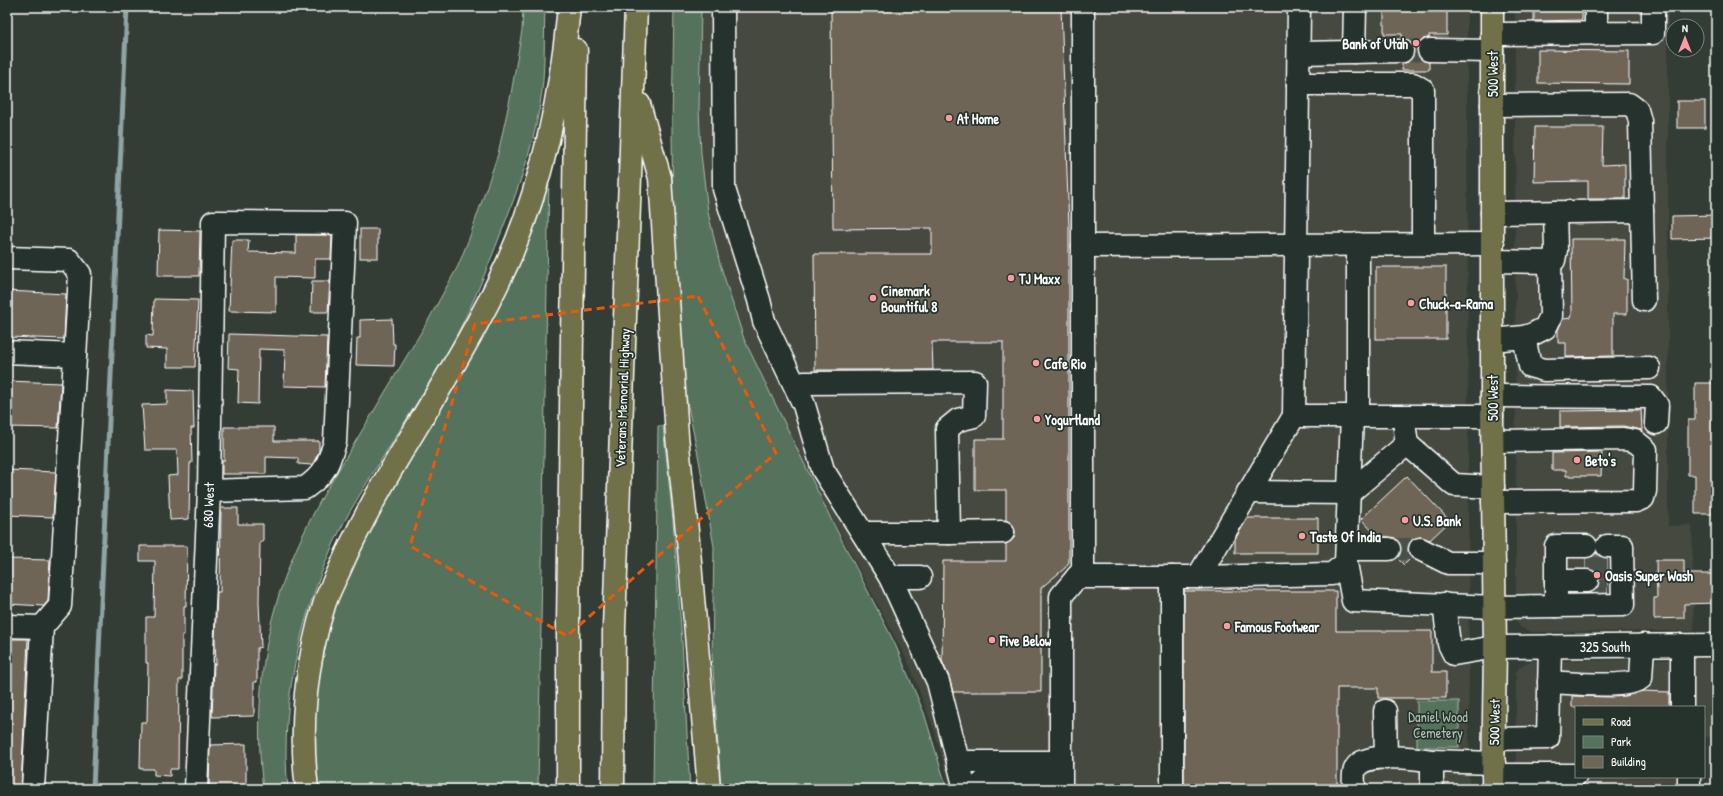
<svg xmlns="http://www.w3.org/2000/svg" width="1723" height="796" viewBox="0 0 1723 796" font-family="'Patrick Hand',sans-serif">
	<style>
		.built { fill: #45493f }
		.green { fill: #54735b; stroke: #aab9ad }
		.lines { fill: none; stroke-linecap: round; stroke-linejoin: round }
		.stream { stroke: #8fa4a4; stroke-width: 5 }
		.building { fill: #6e6557; stroke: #fff }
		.minor-tunnel { stroke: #485049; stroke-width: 22; stroke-dasharray: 22 11; stroke-linecap: butt }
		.minor-casing { stroke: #fff; stroke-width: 25 }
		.major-casing { stroke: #fff; stroke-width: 25 }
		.highway-casing { stroke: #fff; stroke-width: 25 }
		.minor { stroke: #26332d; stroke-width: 22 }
		.major { stroke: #70704a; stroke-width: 22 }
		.highway { stroke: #70704a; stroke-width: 22 }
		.marked { fill: none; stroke: #e8590c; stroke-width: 3; stroke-dasharray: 8 5; stroke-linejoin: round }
		.poi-dot { fill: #ff9aa2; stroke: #26332d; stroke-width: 1.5 }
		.labels { text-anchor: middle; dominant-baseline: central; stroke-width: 3.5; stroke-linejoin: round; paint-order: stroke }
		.poi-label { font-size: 14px; font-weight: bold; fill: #fff; stroke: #26332d; text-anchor: start }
		.street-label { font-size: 14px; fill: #fff; stroke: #26332d }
		.park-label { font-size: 14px; fill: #b2c0b5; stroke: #26332d }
	</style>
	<rect width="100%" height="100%" fill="#343d35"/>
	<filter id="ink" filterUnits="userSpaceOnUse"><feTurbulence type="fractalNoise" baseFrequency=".025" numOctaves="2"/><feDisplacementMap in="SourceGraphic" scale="8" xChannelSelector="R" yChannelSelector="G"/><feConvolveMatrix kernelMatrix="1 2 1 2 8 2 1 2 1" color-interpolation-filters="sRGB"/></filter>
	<g filter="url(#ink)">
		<g class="built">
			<polygon points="687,7 1467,7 1469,789 951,789 933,727 909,664 839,531 804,470 745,356 692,164"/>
			<polygon points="1515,7 1668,7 1668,526 1692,525 1694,631 1530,632 1520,627 1516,620"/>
			<polygon points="1716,659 1716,737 1704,737 1704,707 1576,707 1576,777 1701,777 1701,789 1516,789 1516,673 1519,668 1525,663 1532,661"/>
		</g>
		<g class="green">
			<path d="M523,7h22c-1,28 0,56 -3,84 -6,49 -23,96 -41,142 -15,39 -31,78 -51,115 -32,56 -69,109 -101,165 -43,78 -71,187 -61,276h-25c-7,-57 -4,-125 12,-181 11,-40 29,-78 49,-114l105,-175 29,-53 12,-30 28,-82 13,-60 11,-64z"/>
			<polygon points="674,7 701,7 699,108 701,154 708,212 720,264 744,339 831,519 895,644 924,713 947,789 721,789 712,654 714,547 699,460 684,387 673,246 672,128"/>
			<polygon points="549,175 538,789 315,789 312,705 328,614"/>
			<polygon points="658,426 663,426 673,521 682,641 690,789 653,789"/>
			<rect x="1417" y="701" width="42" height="46"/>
		</g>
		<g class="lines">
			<polyline class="stream" points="93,789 127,7"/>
		</g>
		<g class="building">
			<polygon points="831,7 1061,7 1069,228 1069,562 1065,568 1041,588 1041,692 953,692 949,677 942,661 943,561 1006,561 1006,544 1014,538 1015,532 1013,525 1006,520 1006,490 975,490 975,439 1003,439 1003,342 932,342 933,370 815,370 814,254 932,254 932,228 833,229"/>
			<polygon points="1384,7 1447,7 1447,35 1429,35 1429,38 1423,39 1419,43 1417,49 1418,56 1423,61 1429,62 1429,70 1402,70 1402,64 1408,62 1413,57 1414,50 1413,45 1408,40 1402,39 1402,34 1384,34"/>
			<polygon points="1534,7 1582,7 1582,20 1534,21"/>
			<polygon points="1538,50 1629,51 1629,84 1538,83"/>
			<rect x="1677" y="101" width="28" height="27"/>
			<polygon points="1535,127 1603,127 1602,165 1625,164 1625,199 1588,199 1588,181 1534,182"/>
			<polygon points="1716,215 1716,238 1672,239 1672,216"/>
			<rect x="360" y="229" width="18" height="29"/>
			<polygon points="159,230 200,231 199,276 158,276"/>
			<polygon points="296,235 332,235 331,259 315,259 315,278 276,277 276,312 229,311 232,240 249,240 248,252 296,253"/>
			<polygon points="1571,239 1625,239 1624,279 1627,279 1627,314 1613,314 1613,356 1566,357 1566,343 1558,343 1558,330 1563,319 1571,318 1572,315"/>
			<rect x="1376" y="267" width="70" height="72"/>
			<polygon points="312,281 330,281 328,312 311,312"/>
			<polygon points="7,291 66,294 64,339 7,337"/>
			<polygon points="154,299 198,300 195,367 167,367 167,349 146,348 146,335 153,336"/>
			<polygon points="392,319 393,344 395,344 394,366 356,365 357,338 360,338 360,320"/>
			<polygon points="229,334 327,337 325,387 284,386 285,350 259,349 258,404 238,403 239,369 228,368"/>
			<polygon points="7,381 61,383 58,428 7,427"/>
			<polygon points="1695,383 1716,383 1716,514 1695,514 1695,475 1688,475 1688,420 1695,420"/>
			<polygon points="167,390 193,391 194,428 191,428 192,463 190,463 189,519 170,520 168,476 178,475 177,450 145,450 142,405 167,404"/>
			<polygon points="1641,410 1642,430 1623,426 1560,427 1560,411"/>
			<polygon points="224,427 274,427 274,441 319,441 319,452 312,465 298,464 298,458 266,457 266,474 222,474 222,461 224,461"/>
			<polygon points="1602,452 1601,476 1566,476 1566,470 1552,470 1552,453"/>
			<polygon points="7,470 56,472 53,517 7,515"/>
			<polygon points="1407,476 1450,521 1430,540 1420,537 1413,539 1409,544 1408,549 1411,558 1404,565 1397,558 1401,549 1400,542 1395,538 1389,537 1377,536 1361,519"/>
			<polygon points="221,508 238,508 238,524 263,524 263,542 260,542 259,602 261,647 257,648 257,682 254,682 254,716 212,717 214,664 216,664 215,639 217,592 220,592"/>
			<polygon points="1248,518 1318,518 1318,553 1235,553 1235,539"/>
			<polygon points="140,546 187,546 186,606 184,606 184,635 182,635 182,680 179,680 178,769 170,769 170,776 154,775 154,769 140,769 141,722 147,722 148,663 146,663 146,617 154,617 155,561 140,561"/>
			<polygon points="1596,553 1601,557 1607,558 1607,593 1589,593 1594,592 1598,588 1599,581 1598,575 1594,570 1586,568 1586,558 1592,557"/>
			<polygon points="7,559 50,560 48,601 44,606 7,604"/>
			<polygon points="1656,560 1684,560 1684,574 1716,574 1716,603 1684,604 1684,618 1654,619 1654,598 1657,598"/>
			<polygon points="1184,591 1336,591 1336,631 1432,631 1432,672 1446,672 1446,698 1378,698 1378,688 1337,688 1337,789 1184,789"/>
			<polygon points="7,639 28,639 21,789 7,789"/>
			<polygon points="1642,691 1669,692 1669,707 1572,707 1572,696 1612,697 1626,696"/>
			<polygon points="246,744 246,789 209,789 210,745"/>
		</g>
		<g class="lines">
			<g class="minor-tunnel">
				<polyline points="1402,51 1429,50"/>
				<polyline points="1389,549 1420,549"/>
				<polyline points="1586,568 1607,568"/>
				<polyline points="1587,591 1607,591"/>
			</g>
			<defs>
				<g id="minor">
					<polyline points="723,7 724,189 759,300 764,321 804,405 823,470 890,577 938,682 965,789"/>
					<polyline points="1492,34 1653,33 1653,7"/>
					<polyline points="1596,34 1596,7"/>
					<polyline points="1429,50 1492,51"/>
					<polyline points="1354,52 1355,7"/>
					<polyline points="1299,53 1402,51"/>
					<polyline points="1298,84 1413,84 1423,90 1423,244"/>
					<polyline points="1492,105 1629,104 1637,110 1640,121 1644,300"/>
					<polyline points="1492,213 1642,211"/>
					<polyline points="1358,244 1358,416"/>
					<polyline points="1083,246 1493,244"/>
					<polyline points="7,258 69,260 80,274 60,606 42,627 33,789"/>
					<polyline points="1493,261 1550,262 1554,260 1556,250 1555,212"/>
					<polyline points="1524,337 1530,366 1544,370 1649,368"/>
					<polyline points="1492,340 1524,337 1533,334 1545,328 1551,316 1550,262"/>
					<polyline points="7,352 75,355"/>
					<polyline points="804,383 975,382 974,416 958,420 947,429 949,533 863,533"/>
					<polyline points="1492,396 1651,397 1657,405 1656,423"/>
					<polyline points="1294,416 1299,7"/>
					<polyline points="1405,430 1407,444 1454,485 1493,487"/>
					<polyline points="1493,441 1623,439 1635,441 1646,450 1645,491 1643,498 1636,501 1493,502"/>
					<polyline points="1248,492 1349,493 1407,444"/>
					<polyline points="949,533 1003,532"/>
					<polyline points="1347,549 1389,549"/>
					<polyline points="1420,549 1448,563 1494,563"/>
					<polyline points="1346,563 1353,601 1494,607 1556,606 1556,546 1586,546"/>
					<polyline points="890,577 920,577"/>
					<polyline points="1077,577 1198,577 1294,416 1492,416"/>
					<polyline points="1198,577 1332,574 1346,563 1352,416"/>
					<polyline points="1556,581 1587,581"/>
					<polyline points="1444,604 1449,644 1454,654 1495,647 1716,645"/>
					<polyline points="1556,606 1623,605 1622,546 1607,546"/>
					<polyline points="7,626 42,627"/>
					<path d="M1549,682c19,1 79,7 92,-4l2,-33"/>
					<polyline points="1682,707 1682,645"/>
					<polyline points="1385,711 1386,758"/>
					<polyline points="1494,739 1548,738 1550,646"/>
					<polyline points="958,762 1061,762"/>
					<polyline points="1493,775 1576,775"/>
					<path d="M196,789l13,-298 4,-269 132,1 -10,219c-7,23 -10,32 -30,46l-96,3"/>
					<polyline points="979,789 980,785 987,779 1041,778 1055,762"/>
					<polyline points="1061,789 1061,596 1083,570 1083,7"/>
					<polyline points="1172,789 1172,577"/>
					<path d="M1354,789c0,-7 -2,-19 4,-24 12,-12 58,-7 74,-4"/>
					<polyline points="1432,789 1432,761 1494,763"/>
					<polyline points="1689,789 1689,777"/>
				</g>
				<polyline id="major" points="1492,7 1492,416 1495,647 1493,789"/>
				<g id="highway">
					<polyline points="639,104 660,178 677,436 689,550 709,789"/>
					<path d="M307,789c-8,-62 -1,-128 18,-187 4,-11 9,-21 14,-31 15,-35 33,-68 52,-101 40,-68 83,-134 116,-206 36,-81 54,-169 62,-257"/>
					<polyline points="568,789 568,623 576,50"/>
					<polyline points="613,789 614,628 636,7"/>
				</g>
			</defs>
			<use href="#minor" class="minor-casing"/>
			<use href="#major" class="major-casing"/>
			<use href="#highway" class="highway-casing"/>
			<use href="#minor" class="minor"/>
			<use href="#major" class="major"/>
			<use href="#highway" class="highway"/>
		</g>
	</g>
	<path class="marked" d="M698,296l78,157 -209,183 -157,-90 65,-222z"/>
	<g class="poi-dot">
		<circle cx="1416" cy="43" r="4"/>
		<circle cx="949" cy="118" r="4"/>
		<circle cx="1011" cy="278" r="4"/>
		<circle cx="873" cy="298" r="4"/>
		<circle cx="1411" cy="303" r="4"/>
		<circle cx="1036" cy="363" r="4"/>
		<circle cx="1037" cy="419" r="4"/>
		<circle cx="1577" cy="460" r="4"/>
		<circle cx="1405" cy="520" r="4"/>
		<circle cx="1302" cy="536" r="4"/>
		<circle cx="1597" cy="575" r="4"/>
		<circle cx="1227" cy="626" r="4"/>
		<circle cx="992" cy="640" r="4"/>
	</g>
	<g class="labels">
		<g class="poi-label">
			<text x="1408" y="43" text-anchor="end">Bank of Utah</text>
			<text x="957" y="118">At Home</text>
			<text x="1019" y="278">TJ Maxx</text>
			<text x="881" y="290">Cinemark<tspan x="881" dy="16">Bountiful 8</tspan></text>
			<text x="1419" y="303">Chuck-a-Rama</text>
			<text x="1044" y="363">Cafe Rio</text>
			<text x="1045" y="419">Yogurtland</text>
			<text x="1585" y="460">Beto's</text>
			<text x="1413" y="520">U.S. Bank</text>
			<text x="1310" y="536">Taste Of India</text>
			<text x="1605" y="575">Oasis Super Wash</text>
			<text x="1235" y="626">Famous Footwear</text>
			<text x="1000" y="640">Five Below</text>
		</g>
		<g class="street-label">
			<text transform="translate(1492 74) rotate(-90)">500 West</text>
			<text transform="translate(622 398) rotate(-88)">Veterans Memorial Highway</text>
			<text transform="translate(1492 398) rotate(-90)">500 West</text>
			<text transform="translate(208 505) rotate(-88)">680 West</text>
			<text x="1605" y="646">325 South</text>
			<text transform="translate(1494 722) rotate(-89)">500 West</text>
		</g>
		<g class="park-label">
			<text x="1438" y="716">Daniel Wood<tspan x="1438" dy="16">Cemetery</tspan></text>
		</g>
	</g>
	<rect width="1723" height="796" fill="none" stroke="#26332d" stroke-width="24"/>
	<rect x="12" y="12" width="1699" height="772" fill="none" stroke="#fff" stroke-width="1.5" filter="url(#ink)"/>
	<rect x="1575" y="706" width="130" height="72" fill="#26332d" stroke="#7d8581"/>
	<rect x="1583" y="719" width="20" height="6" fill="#70704a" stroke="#7d8581"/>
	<text x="1611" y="726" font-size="12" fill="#ffffff">Road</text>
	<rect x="1583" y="736" width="20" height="12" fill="#54735b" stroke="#7d8581"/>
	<text x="1611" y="746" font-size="12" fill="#ffffff">Park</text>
	<rect x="1583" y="756" width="20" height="12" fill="#6e6557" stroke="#7d8581"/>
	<text x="1611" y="766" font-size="12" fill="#ffffff">Building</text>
	<g transform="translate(1685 38)"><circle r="19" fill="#26332d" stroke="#7d8581"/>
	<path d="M0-3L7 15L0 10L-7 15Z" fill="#ff9aa2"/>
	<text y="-6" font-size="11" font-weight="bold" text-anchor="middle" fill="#ffffff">N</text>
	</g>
</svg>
